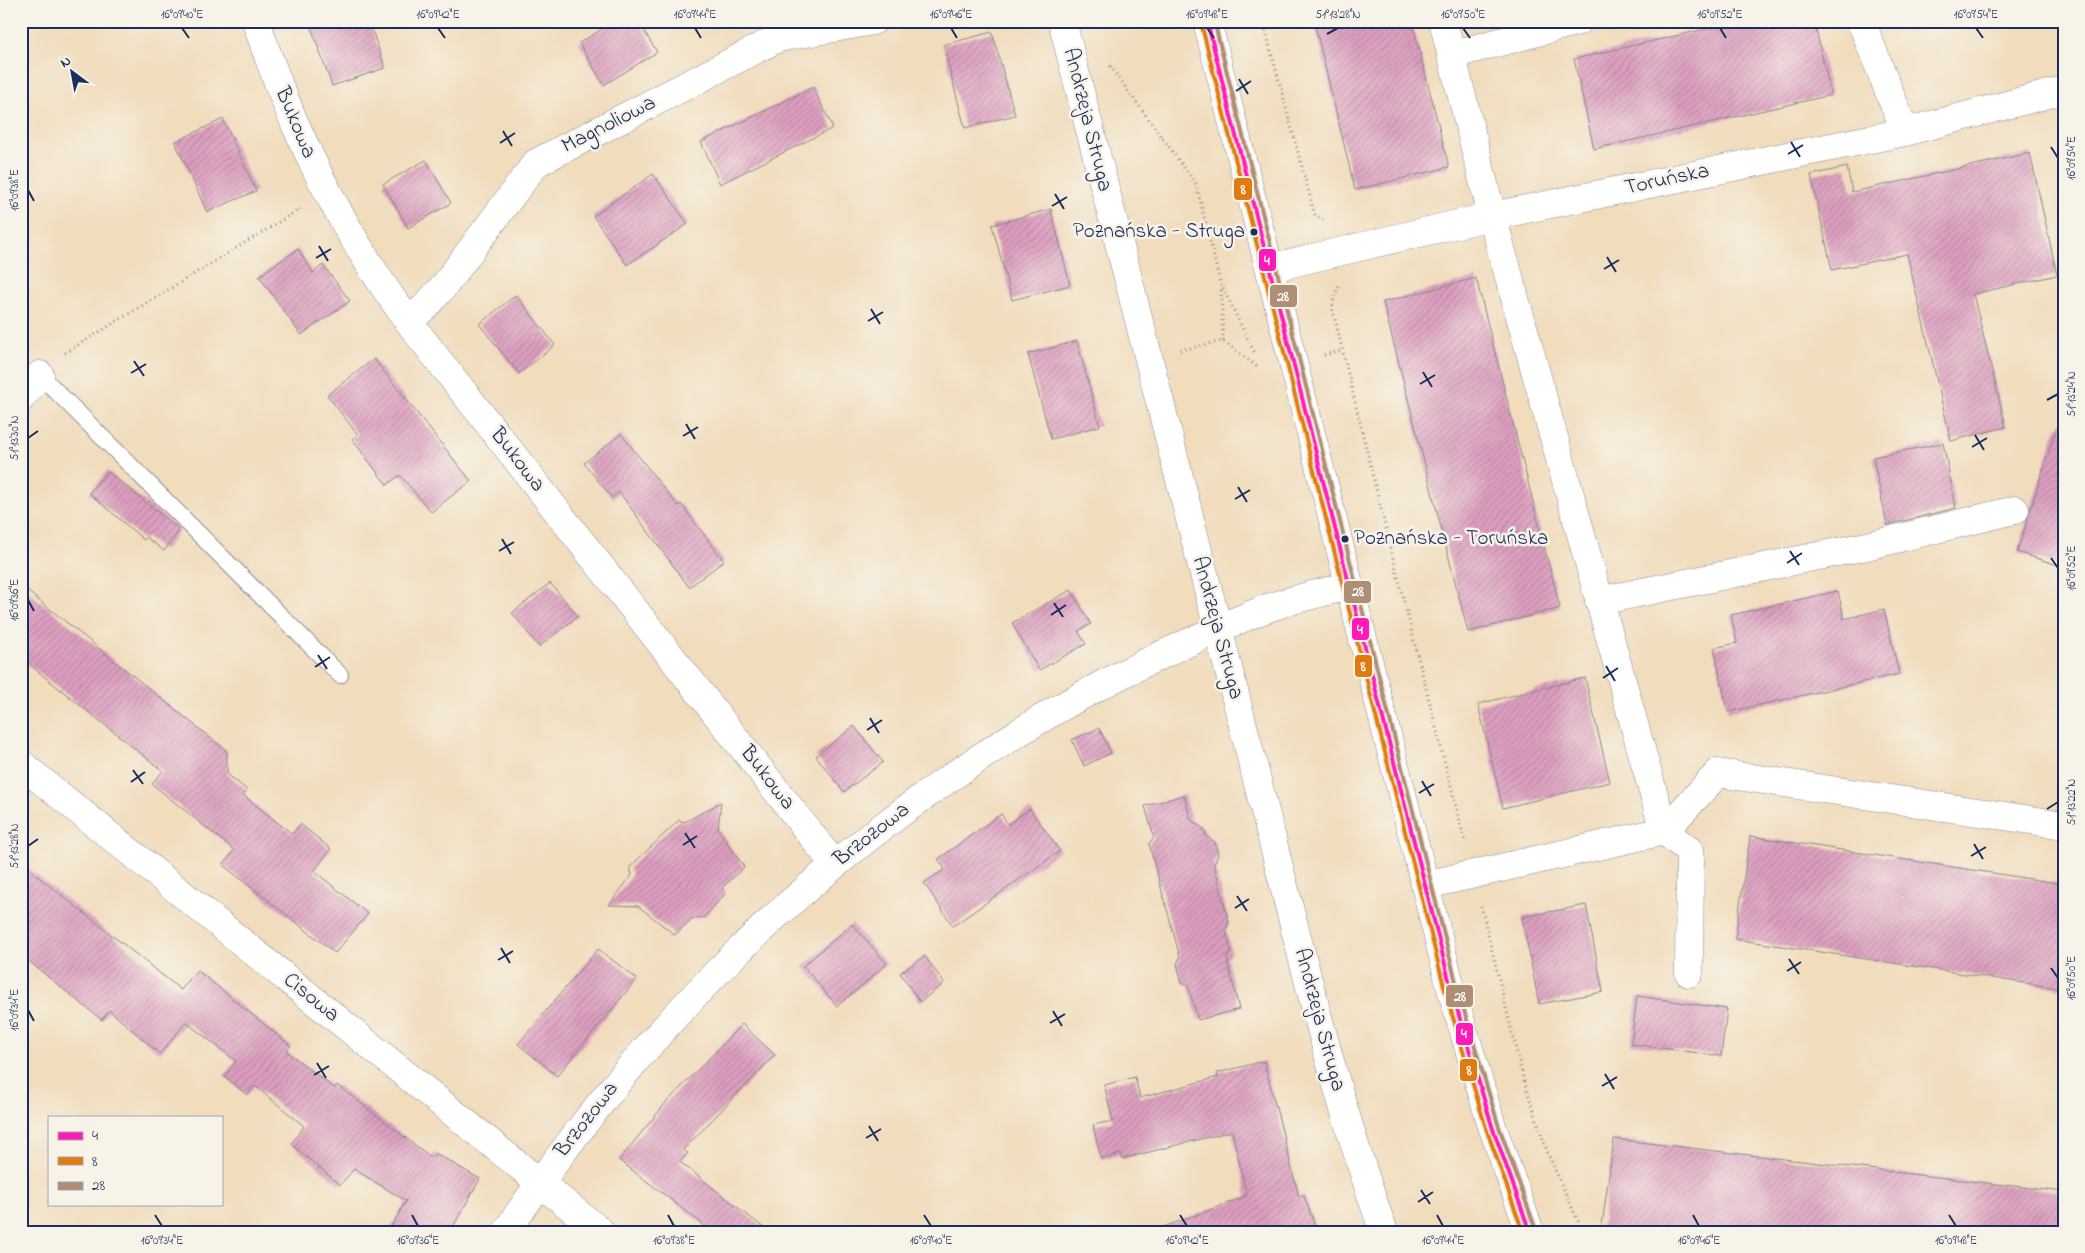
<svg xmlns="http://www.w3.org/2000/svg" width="2085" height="1253" viewBox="0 0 2085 1253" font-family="'Indie Flower',sans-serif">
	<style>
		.building { fill: url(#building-hatch) }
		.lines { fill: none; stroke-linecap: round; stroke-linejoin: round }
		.service-casing { stroke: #86868d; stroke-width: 18 }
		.minor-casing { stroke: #86868d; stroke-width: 29 }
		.secondary-casing { stroke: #86868d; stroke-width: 29 }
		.path { stroke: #86868d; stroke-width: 3; stroke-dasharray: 1 4; stroke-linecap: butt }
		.service { stroke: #fff; stroke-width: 16 }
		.minor { stroke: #fff; stroke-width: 28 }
		.secondary { stroke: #fff; stroke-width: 28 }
		.bus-1-casing { stroke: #f7f3e8; stroke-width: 8 }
		.bus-2-casing { stroke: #f7f3e8; stroke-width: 8 }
		.bus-3-casing { stroke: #f7f3e8; stroke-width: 8 }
		.bus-1 { stroke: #ff1ab8; stroke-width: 4 }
		.bus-2 { stroke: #e07b11; stroke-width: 4 }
		.bus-3 { stroke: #af8e76; stroke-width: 4 }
		.ticks { fill: none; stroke: #1b2f5e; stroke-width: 2 }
		.bus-dot { fill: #1b2f5e; stroke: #f7f3e8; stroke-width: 2 }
		.labels { text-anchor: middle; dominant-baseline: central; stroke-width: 5; stroke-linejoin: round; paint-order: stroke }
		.bus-label { font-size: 21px; fill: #1b2f5e; stroke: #f7f3e8; text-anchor: end }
		.street-label { font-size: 22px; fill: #1b2f5e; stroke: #f7f3e8 }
		.line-badge { stroke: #f7f3e8; stroke-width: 2 }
		.badge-label { font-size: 14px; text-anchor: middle; font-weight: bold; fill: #fff }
		.neatline { fill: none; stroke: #1b2f5e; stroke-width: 2 }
		.ticks-label { font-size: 12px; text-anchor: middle; fill: #1b2f5e }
	</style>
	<defs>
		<pattern id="building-hatch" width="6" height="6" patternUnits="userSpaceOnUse" patternTransform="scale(1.25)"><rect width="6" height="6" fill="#de9fc0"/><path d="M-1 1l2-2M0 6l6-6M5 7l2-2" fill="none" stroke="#b3829f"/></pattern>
	</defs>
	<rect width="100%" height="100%" fill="#f7f3e8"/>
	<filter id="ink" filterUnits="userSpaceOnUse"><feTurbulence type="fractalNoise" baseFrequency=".02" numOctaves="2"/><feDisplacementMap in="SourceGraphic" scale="10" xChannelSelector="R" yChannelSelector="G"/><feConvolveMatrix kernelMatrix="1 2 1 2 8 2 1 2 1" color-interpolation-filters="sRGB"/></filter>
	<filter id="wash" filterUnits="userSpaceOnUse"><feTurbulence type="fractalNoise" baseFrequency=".0096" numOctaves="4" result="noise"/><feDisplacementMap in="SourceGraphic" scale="20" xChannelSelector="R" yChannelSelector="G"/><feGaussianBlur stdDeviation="1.12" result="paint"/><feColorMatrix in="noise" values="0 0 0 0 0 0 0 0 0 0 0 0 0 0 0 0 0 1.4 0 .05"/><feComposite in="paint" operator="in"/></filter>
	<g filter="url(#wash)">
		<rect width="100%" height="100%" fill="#f1dcbc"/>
		<g id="blocks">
			<g class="building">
				<polygon points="309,21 369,21 385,68 332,86"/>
				<polygon points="615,21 638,21 657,52 604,85 579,43"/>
				<polygon points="1314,21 1412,21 1449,167 1355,190"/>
				<polygon points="1741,21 1814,21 1831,95 1594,149 1574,59"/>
				<polygon points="992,32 1015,115 965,128 943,45"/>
				<polygon points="813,87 833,128 720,184 701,142"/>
				<polygon points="223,119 256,191 207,212 175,142"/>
				<polygon points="2030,153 2057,275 1973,294 2006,427 1951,441 1907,254 1832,270 1811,175 1847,167 1852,192"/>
				<polygon points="426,160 451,203 408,228 383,184"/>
				<polygon points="653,174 688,224 627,265 593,216"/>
				<polygon points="1051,209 1070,285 1012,300 992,225"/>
				<polygon points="298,249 313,273 323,265 350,301 301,335 259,276"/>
				<polygon points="1476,278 1560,608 1468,632 1383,302"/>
				<polygon points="516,295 555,345 519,374 479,324"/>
				<polygon points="1077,341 1100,426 1051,439 1028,354"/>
				<polygon points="374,359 471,481 431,512 400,475 387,485 352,439 358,435 327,395"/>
				<polygon points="2057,426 2064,427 2064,567 2017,552"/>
				<polygon points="621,434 678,506 681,504 724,561 689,587 619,492 612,498 584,463"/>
				<polygon points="1943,443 1956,508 1887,525 1873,457"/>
				<polygon points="107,471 180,530 164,551 146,537 144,540 89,493"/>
				<polygon points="550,583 578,616 539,647 512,613"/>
				<polygon points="21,586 227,751 227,774 247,790 243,795 292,834 300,824 331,849 314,871 368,914 335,953 223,865 234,850 152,784 163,771 21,658"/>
				<polygon points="1071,590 1091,624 1078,631 1086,644 1039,670 1012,623"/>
				<polygon points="1838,591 1844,619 1884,609 1899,674 1728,712 1714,648 1737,643 1731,615"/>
				<polygon points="1585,678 1610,782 1503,808 1478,704"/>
				<polygon points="854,726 883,762 844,792 816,756"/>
				<polygon points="1099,728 1111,753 1084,766 1072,740"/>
				<polygon points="1184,795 1191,820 1204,829 1206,836 1215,842 1218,855 1214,864 1229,923 1226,930 1231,951 1227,959 1239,1009 1198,1020 1188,985 1182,983 1177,964 1180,957 1149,844 1154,837 1145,806"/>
				<polygon points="721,802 718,829 744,867 722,888 726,893 704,917 691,919 675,935 638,906 609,905 632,875 630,867 679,820 685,822"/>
				<polygon points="1030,809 1060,851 953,926 924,883 945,869 938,859 1001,814 1008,824"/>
				<polygon points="1750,836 2064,884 2064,989 1735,939"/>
				<polygon points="21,863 181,990 197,970 291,1046 286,1051 334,1088 337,1085 432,1158 435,1153 480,1179 450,1232 388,1232 406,1201 354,1169 340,1185 291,1144 304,1126 255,1086 247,1095 224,1076 236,1061 186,1022 160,1054 109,1010 102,1020 21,955"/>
				<polygon points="1586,905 1603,992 1539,1004 1522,917"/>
				<polygon points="852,924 887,964 837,1006 803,966"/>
				<polygon points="598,949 637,979 557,1076 518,1044"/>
				<polygon points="925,956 944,983 920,1002 900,973"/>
				<polygon points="1637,996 1727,1009 1721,1056 1631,1044"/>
				<polygon points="742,1024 775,1055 683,1150 688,1153 680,1162 769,1232 713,1232 619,1160 664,1105"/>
				<polygon points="1264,1061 1299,1197 1304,1195 1317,1232 1161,1232 1161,1228 1247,1196 1232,1131 1122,1159 1121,1154 1101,1159 1093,1125 1113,1121 1104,1085 1135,1077 1140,1098 1218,1077 1217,1073"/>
				<polygon points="1614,1139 2064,1192 2064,1232 1601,1232"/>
			</g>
		</g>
	</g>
	<g filter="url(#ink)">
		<use href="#blocks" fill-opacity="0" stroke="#86868d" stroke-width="1"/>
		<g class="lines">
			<defs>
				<polyline id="service" points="40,375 340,675"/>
				<g id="minor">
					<path d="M256,21c37,113 90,219 162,313l416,530"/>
					<path d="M1062,21c62,244 124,488 188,732 42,160 78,323 134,479"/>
					<polyline points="1443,21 1492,216 1664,831 1690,851 1689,973"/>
					<polyline points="1861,21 1905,132"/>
					<polyline points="1451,55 1579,21"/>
					<polyline points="1270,268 1492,216 1905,132 2064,90"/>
					<polyline points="408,321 425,307 444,286 536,163 778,38 873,21"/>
					<polyline points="21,398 40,375"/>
					<polyline points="1599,601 1867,546 2015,510"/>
					<polyline points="21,764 601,1232"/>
					<polyline points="1426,885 1664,831 1718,773 2064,825"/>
					<path d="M506,1232c138,-206 301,-367 512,-499 57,-36 116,-66 178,-94 25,-11 49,-23 75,-32 26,-9 53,-15 79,-21"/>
				</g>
				<polyline id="secondary" points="1207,21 1452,992 1492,1126 1530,1232"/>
			</defs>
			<use href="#service" class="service-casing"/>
			<use href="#minor" class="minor-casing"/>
			<use href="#secondary" class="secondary-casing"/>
			<g class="path">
				<polyline points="1263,21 1315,216 1323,220"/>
				<polyline points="1110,66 1196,184 1221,286 1223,341"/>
				<polyline points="1339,286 1335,294 1332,307 1389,542 1465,842"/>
				<polyline points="1223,288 1254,352"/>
				<polyline points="1180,350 1223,341 1259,368"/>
				<polyline points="65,353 300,209"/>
				<polyline points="1324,355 1343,350"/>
				<polyline points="1481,906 1524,1081 1548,1154 1583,1232"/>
			</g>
			<use href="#service" class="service"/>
			<use href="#minor" class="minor"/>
			<use href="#secondary" class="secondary"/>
			<defs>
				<polyline id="bus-1" points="1207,21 1452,992 1492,1126 1530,1232"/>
				<polyline id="bus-2" points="1201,23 1446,994 1486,1128 1523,1232"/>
				<polyline id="bus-3" points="1214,21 1458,990 1498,1124 1536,1230"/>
			</defs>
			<use href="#bus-1" class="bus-1-casing"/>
			<use href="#bus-2" class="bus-2-casing"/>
			<use href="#bus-3" class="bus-3-casing"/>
			<use href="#bus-1" class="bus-1"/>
			<use href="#bus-2" class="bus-2"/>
			<use href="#bus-3" class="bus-3"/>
		</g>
	</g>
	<path class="ticks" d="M182,28l7,10M438,28l7,10M695,28l6,10M951,28l6,10M1207,28l7,10M1463,28l7,10M1720,28l6,10M1976,28l7,10M1327,34l11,-6M1239,79l9,15M1236,91l15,-10M503,131l9,15M1791,142l9,15M500,143l15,-10M2051,147l7,11M1788,154l15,-9M28,190l6,11M1055,194l9,15M1052,206l15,-9M319,246l9,15M1607,257l9,15M316,258l15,-9M1604,269l15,-9M871,309l9,15M868,321l15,-9M134,361l10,15M1423,372l9,15M131,373l15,-9M1420,384l15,-9M2047,400l11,-6M686,424l9,15M1975,435l9,15M683,436l15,-9M28,438l10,-7M1972,447l15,-9M1238,487l9,15M1235,499l15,-9M502,539l9,15M499,551l15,-9M1790,551l9,14M2051,558l7,10M1787,563l15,-10M28,600l6,11M1054,603l9,14M1051,615l15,-10M318,655l9,14M1606,666l9,15M315,667l15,-10M1603,678l15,-10M870,718l9,15M867,730l15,-10M133,770l10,14M1422,781l9,15M131,782l14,-10M1419,793l15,-9M2047,809l11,-7M685,833l10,15M1974,844l9,15M683,845l14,-9M28,846l10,-7M1971,856l15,-9M1237,896l10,15M1235,908l14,-9M501,948l9,15M1789,959l10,15M498,960l15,-9M2051,968l7,10M1787,971l14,-9M28,1010l6,11M1053,1011l9,15M1050,1023l15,-9M317,1063l9,15M1605,1074l9,15M314,1075l15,-9M1602,1086l15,-9M869,1126l9,15M866,1138l15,-9M1421,1190l9,14M1418,1202l15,-10M155,1215l7,11M412,1215l6,11M668,1215l6,11M924,1215l7,11M1180,1215l7,11M1437,1215l6,11M1693,1215l6,11M1949,1215l7,11"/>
	<g class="bus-dot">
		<circle cx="1254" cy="232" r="4.5"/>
		<circle cx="1345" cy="539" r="4.5"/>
	</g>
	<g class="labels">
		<g class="bus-label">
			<text x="1245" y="232">Poznańska - Struga</text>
			<text x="1354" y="539" text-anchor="start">Poznańska - Toruńska</text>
		</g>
		<g class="street-label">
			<text transform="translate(1087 120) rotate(76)">Andrzeja Struga</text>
			<text transform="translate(295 123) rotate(67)">Bukowa</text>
			<text transform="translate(609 125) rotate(-27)">Magnoliowa</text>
			<text transform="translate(1667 180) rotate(-12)">Toruńska</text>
			<text transform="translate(517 460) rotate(52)">Bukowa</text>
			<text transform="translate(1217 628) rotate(75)">Andrzeja Struga</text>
			<text transform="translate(767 778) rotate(52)">Bukowa</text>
			<text transform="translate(872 835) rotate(-38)">Brzozowa</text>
			<text transform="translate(311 998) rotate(39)">Cisowa</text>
			<text transform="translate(1319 1020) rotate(75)">Andrzeja Struga</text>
			<text transform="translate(587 1120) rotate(-52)">Brzozowa</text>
		</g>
	</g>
	<g class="line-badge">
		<rect x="1233" y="177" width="20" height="24" rx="5" fill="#e07b11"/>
		<rect x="1258" y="248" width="19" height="24" rx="5" fill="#ff1ab8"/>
		<rect x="1269" y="284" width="29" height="24" rx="5" fill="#af8e76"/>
		<rect x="1343" y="580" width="29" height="24" rx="5" fill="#af8e76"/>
		<rect x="1351" y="617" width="19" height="24" rx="5" fill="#ff1ab8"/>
		<rect x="1354" y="654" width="19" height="24" rx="5" fill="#e07b11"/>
		<rect x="1445" y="984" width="29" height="24" rx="5" fill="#af8e76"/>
		<rect x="1455" y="1022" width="19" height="24" rx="5" fill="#ff1ab8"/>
		<rect x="1459" y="1058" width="19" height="24" rx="5" fill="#e07b11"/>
	</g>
	<g class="badge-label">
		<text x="1243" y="194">8</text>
		<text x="1267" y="265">4</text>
		<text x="1283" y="301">28</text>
		<text x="1358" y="596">28</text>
		<text x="1360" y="634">4</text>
		<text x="1363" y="671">8</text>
		<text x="1460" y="1001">28</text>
		<text x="1464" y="1038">4</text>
		<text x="1469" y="1075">8</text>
	</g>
	<rect width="2085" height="1253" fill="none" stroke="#f7f3e8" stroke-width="55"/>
	<rect x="48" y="1116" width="175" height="90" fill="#f7f3e8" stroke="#9fa5b1"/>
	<rect x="58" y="1132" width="25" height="8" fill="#ff1ab8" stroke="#9fa5b1"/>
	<text x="92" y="1140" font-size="15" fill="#1b2f5e">4</text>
	<rect x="58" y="1157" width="25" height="8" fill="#e07b11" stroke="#9fa5b1"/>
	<text x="92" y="1166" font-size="15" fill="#1b2f5e">8</text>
	<rect x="58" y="1182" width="25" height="8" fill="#af8e76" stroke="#9fa5b1"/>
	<text x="92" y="1190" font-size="15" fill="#1b2f5e">28</text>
	<g transform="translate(72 72) rotate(328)" stroke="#f7f3e8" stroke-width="4" paint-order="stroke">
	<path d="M0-4L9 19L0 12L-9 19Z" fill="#1b2f5e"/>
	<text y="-8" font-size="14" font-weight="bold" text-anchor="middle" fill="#1b2f5e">N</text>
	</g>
	<rect x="28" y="28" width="2030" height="1198" class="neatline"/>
	<g class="ticks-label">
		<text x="182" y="18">16°09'40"E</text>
		<text x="438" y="18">16°09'42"E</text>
		<text x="695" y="18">16°09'44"E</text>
		<text x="951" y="18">16°09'46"E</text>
		<text x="1207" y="18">16°09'48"E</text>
		<text x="1338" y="18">51°13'28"N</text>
		<text x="1463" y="18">16°09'50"E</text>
		<text x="1720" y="18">16°09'52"E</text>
		<text x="1976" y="18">16°09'54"E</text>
		<text transform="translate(2071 158) rotate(-90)" y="4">16°09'54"E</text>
		<text transform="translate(14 190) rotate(-90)" y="4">16°09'38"E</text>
		<text transform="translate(2071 394) rotate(-90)" y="4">51°13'24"N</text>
		<text transform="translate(14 438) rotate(-90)" y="4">51°13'30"N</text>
		<text transform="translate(2071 568) rotate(-90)" y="4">16°09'52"E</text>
		<text transform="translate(14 600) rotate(-90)" y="4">16°09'36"E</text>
		<text transform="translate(2071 802) rotate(-90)" y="4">51°13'22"N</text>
		<text transform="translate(14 846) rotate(-90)" y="4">51°13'28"N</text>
		<text transform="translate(2071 978) rotate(-90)" y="4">16°09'50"E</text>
		<text transform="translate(14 1010) rotate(-90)" y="4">16°09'34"E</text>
		<text x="162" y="1244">16°09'34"E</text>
		<text x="418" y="1244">16°09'36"E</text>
		<text x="674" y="1244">16°09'38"E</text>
		<text x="931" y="1244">16°09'40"E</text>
		<text x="1187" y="1244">16°09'42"E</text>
		<text x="1443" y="1244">16°09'44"E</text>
		<text x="1699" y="1244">16°09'46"E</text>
		<text x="1956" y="1244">16°09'48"E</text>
	</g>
</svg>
